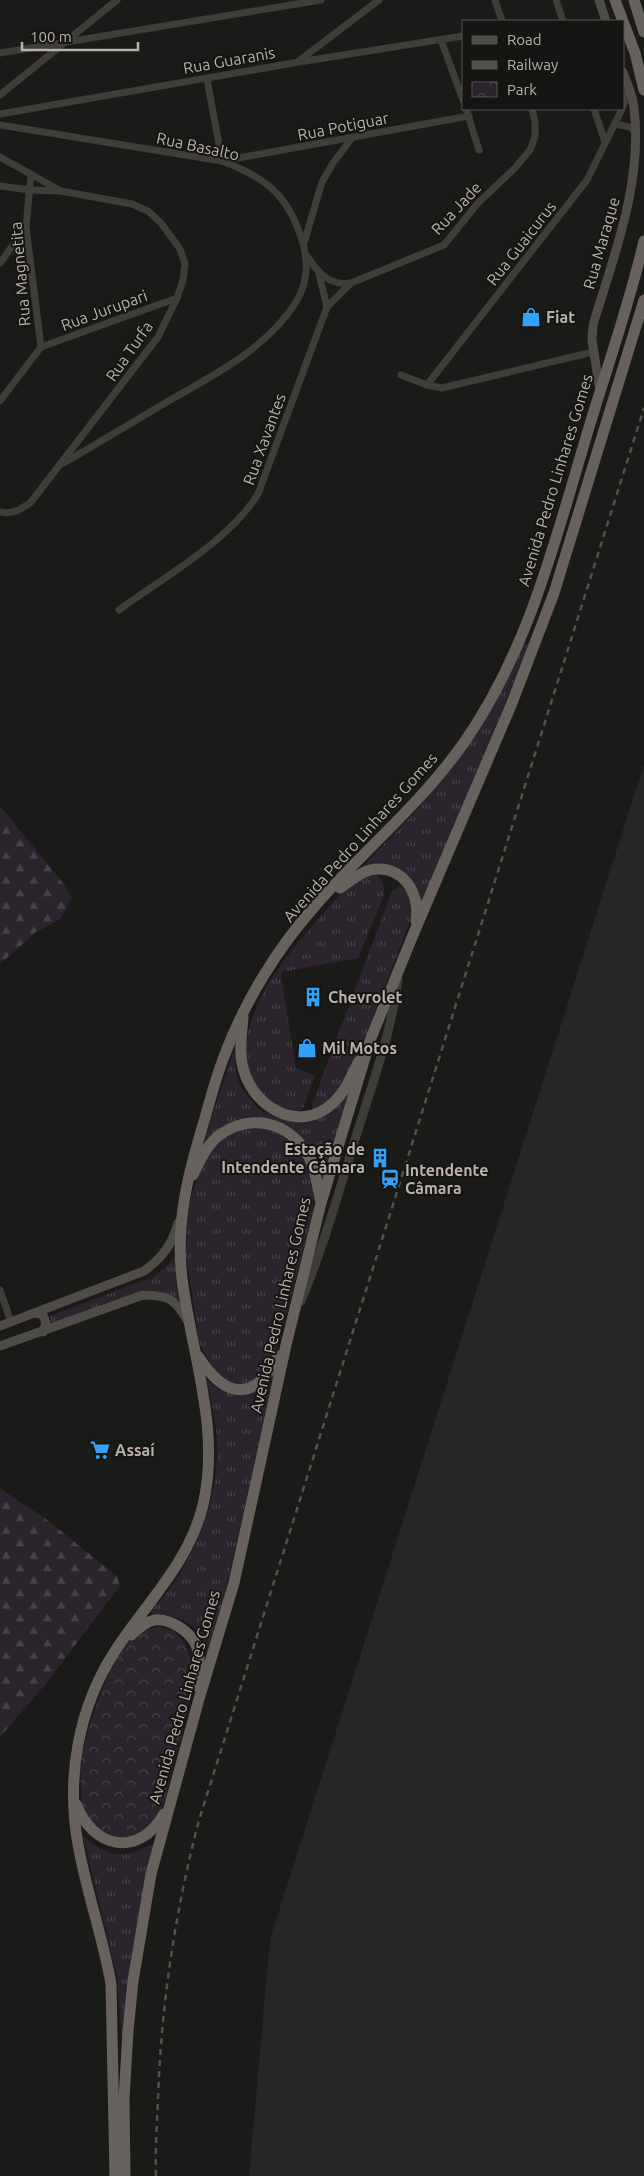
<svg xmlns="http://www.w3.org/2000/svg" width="644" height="2176" viewBox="0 0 644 2176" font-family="Ubuntu,sans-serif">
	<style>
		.built { fill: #272624 }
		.grass { fill: url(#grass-tufts) }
		.forest { fill: url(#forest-firs) }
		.park { fill: url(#park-crowns) }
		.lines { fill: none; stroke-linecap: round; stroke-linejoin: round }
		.minor { stroke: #3f3d39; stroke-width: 7 }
		.tertiary { stroke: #3f3d39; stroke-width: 9 }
		.secondary { stroke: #4f4b47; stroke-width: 9 }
		.trunk { stroke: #67625d; stroke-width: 11 }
		.rail { stroke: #54504c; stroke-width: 2.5; stroke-dasharray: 6 5; stroke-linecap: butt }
		.labels { text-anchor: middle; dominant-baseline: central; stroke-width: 4; stroke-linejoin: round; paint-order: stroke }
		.street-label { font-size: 16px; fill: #bab1aa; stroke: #151513 }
		.poi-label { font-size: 16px; font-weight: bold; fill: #bab1aa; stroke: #151513; text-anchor: start }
	</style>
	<defs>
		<pattern id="grass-tufts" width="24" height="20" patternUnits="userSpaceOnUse" patternTransform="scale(1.25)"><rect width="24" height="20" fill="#2c242d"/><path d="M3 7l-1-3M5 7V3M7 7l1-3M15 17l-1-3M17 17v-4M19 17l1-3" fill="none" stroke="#484149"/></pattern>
		<pattern id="forest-firs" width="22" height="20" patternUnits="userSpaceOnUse" patternTransform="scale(1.25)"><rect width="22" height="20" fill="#2c242d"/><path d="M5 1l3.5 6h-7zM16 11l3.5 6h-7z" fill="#484149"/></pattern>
		<pattern id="park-crowns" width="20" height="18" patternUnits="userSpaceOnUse" patternTransform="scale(1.25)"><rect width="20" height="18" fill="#2c242d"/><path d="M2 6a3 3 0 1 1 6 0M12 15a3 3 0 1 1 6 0" fill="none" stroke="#484149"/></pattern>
	</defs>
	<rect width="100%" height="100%" fill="#1a1a18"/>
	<polygon class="built" points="644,764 644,2176 249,2176 270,1939"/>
	<g class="grass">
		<polygon points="524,643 529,645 421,908 418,889 409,876 396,867 376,864 358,871 413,814 443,778"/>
		<path d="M375,874c9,6 9,11 9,21l-26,63 -76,14 -1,4 15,92 19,8 -12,32 -7,5 -35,-14c-5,-10 -15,-23 -17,-34 -1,-5 2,-13 2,-19 6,-52 42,-93 76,-131 14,-16 31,-39 53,-41z"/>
		<polygon points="401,885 406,887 413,907 409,924 358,1056 345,1083 328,1102 316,1109 312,1108 312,1104 392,891"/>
		<polygon points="236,1044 235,1067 240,1086 258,1109 275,1117 292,1122 309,1121 355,1078 321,1181 298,1136 255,1118 200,1152"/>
		<polygon points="261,1126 276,1129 306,1156 313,1184 313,1213 276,1353 267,1369 247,1387 233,1386 214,1371 199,1342 186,1255 187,1222 192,1193 209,1150 234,1129"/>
		<path d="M177,1251l7,54c-15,-12 -22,-15 -40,-15l-92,34 -2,-8 103,-39 15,-12z"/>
		<path d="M275,1372l-66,292c-2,-8 -4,-19 -8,-27 -11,-19 -32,-23 -52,-24 9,-10 19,-21 26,-32 29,-44 47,-99 41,-152 -2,-16 -6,-33 -9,-49 28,24 45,18 68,-8z"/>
		<path d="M83,1836c28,23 40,23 72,7l-23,126 -10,74 -5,-67z"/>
	</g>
	<g class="forest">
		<polygon points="0,806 63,883 72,898 60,919 35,933 0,964"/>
		<polygon points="0,1488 47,1520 117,1576 120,1586 44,1686 0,1737"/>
	</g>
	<path class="park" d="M158,1627c5,1 11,1 15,4 38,26 8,104 -1,138 -4,16 -8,43 -19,54 -18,17 -26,15 -49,14l-21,-22c-1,-15 -3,-32 -2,-47 3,-32 28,-115 56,-134 6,-4 14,-6 21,-7z"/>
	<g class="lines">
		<g class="minor">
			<polyline points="495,0 502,21"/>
			<polyline points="556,0 563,21"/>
			<polyline points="441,40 463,100"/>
			<polyline points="0,53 321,0"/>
			<polyline points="300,60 379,0"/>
			<polyline points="207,79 222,161 469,116"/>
			<polyline points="0,95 117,0"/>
			<polyline points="623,106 629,91"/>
			<polyline points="466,109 479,150"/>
			<polyline points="594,109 605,142"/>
			<polyline points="0,114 299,62 463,36"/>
			<polyline points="615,124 630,127 636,132"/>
			<path d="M0,125l222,36c37,14 62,29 76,68 10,24 13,49 -2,73 -29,47 -84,74 -131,101 -35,21 -70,42 -105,62"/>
			<polyline points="0,157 59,190"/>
			<path d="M0,186l30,4 31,1 71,13 16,7 13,12 19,26 5,15 -2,16 -6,18 -19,39 -127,165c-9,7 -19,13 -31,10"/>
			<polyline points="304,243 322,182 333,163 352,138"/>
			<path d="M307,256c11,17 22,30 44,27l93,-38 34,-42 37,-35 15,-18 5,-13v-15l-3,-13"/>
			<polyline points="0,263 26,227"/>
			<polyline points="319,274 327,307"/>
			<polyline points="41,347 177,298"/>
			<polyline points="401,375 427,385 442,388 593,352"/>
			<polyline points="427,385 587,180 622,109"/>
			<polyline points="0,401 41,347 26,227 31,174"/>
			<path d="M119,610c45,-33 110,-69 139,-116l69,-187 24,-24"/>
			<polyline points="0,1290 11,1322"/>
		</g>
		<path class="tertiary" d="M301,1301c23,-55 39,-114 57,-171 15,-49 34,-99 40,-151"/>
		<g class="secondary">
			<polyline points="599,0 606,21"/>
			<path d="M600,391l-8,-51 1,-15c21,-70 50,-142 41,-217 -1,-12 -7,-25 -11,-36"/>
			<polyline points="35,1313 43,1315 46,1323 43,1332"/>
			<path d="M0,1326l144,-55c18,-13 28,-26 34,-48"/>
			<path d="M0,1346l143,-51c25,0 32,4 44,25"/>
		</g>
		<g class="trunk">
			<polyline points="615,0 635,53 644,90"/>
			<polyline points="634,0 644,32"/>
			<path d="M340,888c9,-6 19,-15 30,-18 32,-7 51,23 46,51"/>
			<path d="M243,1017c-1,15 -4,32 -1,46 7,42 56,73 91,40 12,-10 19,-29 26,-42"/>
			<path d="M193,1175c6,-13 13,-28 24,-38 31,-25 72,-16 91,18 8,14 9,29 12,44"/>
			<path d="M198,1356c27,43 56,47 81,0"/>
			<path d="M131,1635c7,-6 14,-13 23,-15 15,-2 36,11 42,25 5,12 3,29 3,42"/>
			<path d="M76,1804c17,45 63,54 88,10"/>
			<path d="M115,2176l-4,-192c-8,-47 -25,-93 -33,-140 -12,-66 0,-136 37,-193 31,-48 74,-88 88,-146 18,-77 -12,-152 -21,-227 -7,-56 7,-108 23,-160 6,-22 12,-44 20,-64 20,-53 52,-105 89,-147 49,-56 106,-102 149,-163 65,-92 92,-203 124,-310 19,-64 42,-128 57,-193"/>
			<polyline points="125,2176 124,2099 128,2031 133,1981 151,1874 199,1699 234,1583 286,1345 321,1203 371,1038 413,935 512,703 554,593 644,300"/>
		</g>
		<path class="rail" d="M156,2176c-1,-25 1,-51 2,-76 3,-95 17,-188 41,-280l445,-1412"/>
	</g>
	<defs>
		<symbol id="shop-bare" viewBox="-9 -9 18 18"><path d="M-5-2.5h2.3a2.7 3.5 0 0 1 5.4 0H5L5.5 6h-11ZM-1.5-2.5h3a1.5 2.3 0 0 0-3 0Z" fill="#33a1f7" stroke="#151513" stroke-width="2.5" paint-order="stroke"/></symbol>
		<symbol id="building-bare" viewBox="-9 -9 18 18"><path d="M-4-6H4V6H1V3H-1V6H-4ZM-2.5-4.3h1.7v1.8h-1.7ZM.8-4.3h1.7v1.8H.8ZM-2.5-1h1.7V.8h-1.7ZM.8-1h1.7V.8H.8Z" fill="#33a1f7" stroke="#151513" stroke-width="2.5" paint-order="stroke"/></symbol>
		<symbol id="station-bare" viewBox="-9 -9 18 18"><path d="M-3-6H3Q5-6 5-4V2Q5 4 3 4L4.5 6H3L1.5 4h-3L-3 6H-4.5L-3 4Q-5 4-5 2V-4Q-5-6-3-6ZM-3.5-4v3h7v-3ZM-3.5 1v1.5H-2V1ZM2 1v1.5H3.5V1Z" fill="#33a1f7" stroke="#151513" stroke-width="2.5" paint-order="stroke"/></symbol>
		<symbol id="supermarket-bare" viewBox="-9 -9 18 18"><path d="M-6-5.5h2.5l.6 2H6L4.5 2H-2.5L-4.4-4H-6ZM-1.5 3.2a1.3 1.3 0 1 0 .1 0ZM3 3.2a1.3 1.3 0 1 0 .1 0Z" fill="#33a1f7" stroke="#151513" stroke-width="2.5" paint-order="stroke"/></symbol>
	</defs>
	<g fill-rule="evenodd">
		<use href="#shop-bare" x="517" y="303" width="28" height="28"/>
		<use href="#building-bare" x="299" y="983" width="28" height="28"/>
		<use href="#shop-bare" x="293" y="1034" width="28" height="28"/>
		<use href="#building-bare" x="366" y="1144" width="28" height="28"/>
		<use href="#station-bare" x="376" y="1165" width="28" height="28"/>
		<use href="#supermarket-bare" x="86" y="1436" width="28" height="28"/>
	</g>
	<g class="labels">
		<g class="street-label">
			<text transform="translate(229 60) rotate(-10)">Rua Guaranis</text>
			<text transform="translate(343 126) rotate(-11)">Rua Potiguar</text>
			<text transform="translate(198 146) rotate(12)">Rua Basalto</text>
			<text transform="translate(456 208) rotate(-47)">Rua Jade</text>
			<text transform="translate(521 243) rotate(-52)">Rua Guaicurus</text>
			<text transform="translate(601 243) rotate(-74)">Rua Maraque</text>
			<text transform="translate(20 274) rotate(-95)">Rua Magnetita</text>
			<text transform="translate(104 310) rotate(-20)">Rua Jurupari</text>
			<text transform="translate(129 351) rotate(-55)">Rua Turfa</text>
			<text transform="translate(264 439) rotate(-70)">Rua Xavantes</text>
			<text transform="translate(555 480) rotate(-73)">Avenida Pedro Linhares Gomes</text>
			<text transform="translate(360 837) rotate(-48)">Avenida Pedro Linhares Gomes</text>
			<text transform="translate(280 1305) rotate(-77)">Avenida Pedro Linhares Gomes</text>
			<text transform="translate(184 1697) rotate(-74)">Avenida Pedro Linhares Gomes</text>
		</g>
		<g class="poi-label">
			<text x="546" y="317">Fiat</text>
			<text x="328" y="997">Chevrolet</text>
			<text x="322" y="1048">Mil Motos</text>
			<text x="365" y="1149" text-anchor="end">Estação de<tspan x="365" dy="18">Intendente Câmara</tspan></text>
			<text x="405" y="1170">Intendente<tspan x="405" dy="18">Câmara</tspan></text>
			<text x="115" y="1450">Assaí</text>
		</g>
	</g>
	<rect x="462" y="20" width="162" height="90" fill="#151513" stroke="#57534f"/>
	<rect x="472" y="36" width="25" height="8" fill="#4f4b47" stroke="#57534f"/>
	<text x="507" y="45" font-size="15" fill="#bab1aa">Road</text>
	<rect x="472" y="61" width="25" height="8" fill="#54504c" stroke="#57534f"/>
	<text x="507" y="70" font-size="15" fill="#bab1aa">Railway</text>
	<rect x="472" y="82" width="25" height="15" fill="url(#park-crowns)" stroke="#57534f"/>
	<text x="507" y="95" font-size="15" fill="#bab1aa">Park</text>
	<path d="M22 42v8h116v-8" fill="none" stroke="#bab1aa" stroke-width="2.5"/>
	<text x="30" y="42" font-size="15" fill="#bab1aa" stroke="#151513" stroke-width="4" paint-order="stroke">100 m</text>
</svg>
